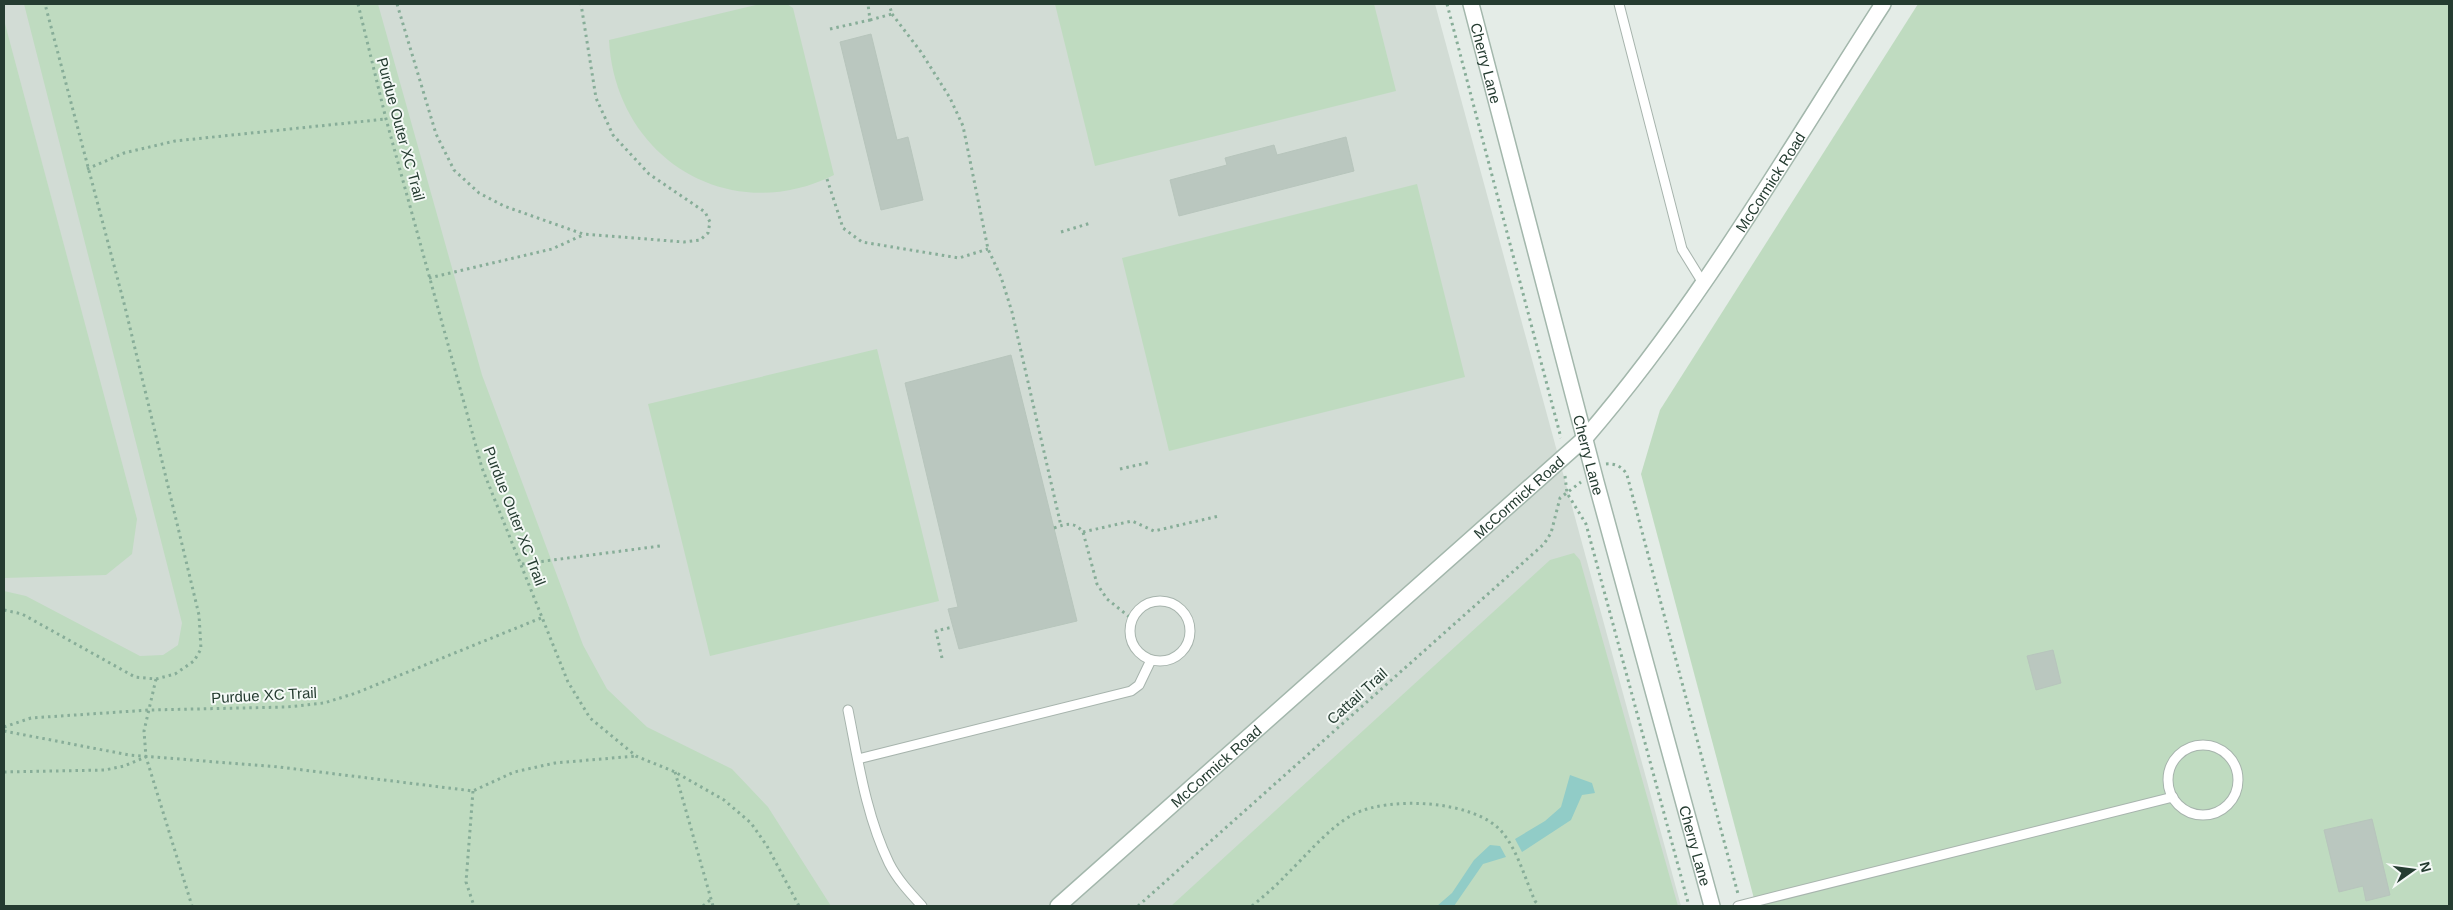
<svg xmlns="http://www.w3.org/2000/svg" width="2453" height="910" viewBox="0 0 2453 910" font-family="Helvetica,sans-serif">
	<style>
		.built { fill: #d2dcd5 }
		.green { fill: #bfdbc0 }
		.water { fill: #91ccc7 }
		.building { fill: #bac7bf; stroke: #b7c5bc }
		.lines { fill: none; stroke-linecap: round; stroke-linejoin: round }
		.lane-casing { stroke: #a7b4ad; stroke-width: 11 }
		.secondary-casing { stroke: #a3b7ac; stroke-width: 18 }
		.path { stroke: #87ad98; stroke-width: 3; stroke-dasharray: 2.5 4; stroke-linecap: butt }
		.lane { stroke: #fff; stroke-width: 9 }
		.secondary { stroke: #fff; stroke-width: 15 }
		.labels { text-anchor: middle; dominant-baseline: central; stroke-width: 4; stroke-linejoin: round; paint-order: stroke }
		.street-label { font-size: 15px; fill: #253c31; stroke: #f4f9f6 }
	</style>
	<rect width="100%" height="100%" fill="#e4ece7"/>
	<polygon class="built" points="4,4 1435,4 1681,906 4,906"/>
	<g class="green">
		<polygon points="24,4 378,4 482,375 583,645 607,689 647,727 732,769 768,807 831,906 4,906 4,591 26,596 140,656 163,655 178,645 182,623"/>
		<path d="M760,4h27l6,4 41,167c-106,53 -219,-18 -225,-135z"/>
		<polygon points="1055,4 1374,4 1396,91 1095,166"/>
		<polygon points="1918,4 2449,4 2449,906 1756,906 1641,474 1660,410"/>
		<polygon points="4,20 137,519 132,554 106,575 4,578"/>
		<polygon points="1417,184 1465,377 1169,451 1122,258"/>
		<polygon points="877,349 939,601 710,656 648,404"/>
		<polygon points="1574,553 1580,560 1678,906 1171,906 1550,560"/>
	</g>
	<g class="water">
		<polygon points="1570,775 1592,783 1595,793 1582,795 1571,820 1522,852 1515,839 1545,821 1561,807"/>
		<polygon points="1490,845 1500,846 1506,857 1483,864 1454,906 1437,906 1452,893 1474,860"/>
	</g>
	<g class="building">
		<polygon points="871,34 897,140 908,137 923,200 881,210 840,42"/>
		<polygon points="1346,137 1354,171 1179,216 1170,180 1227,165 1225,158 1274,145 1277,155"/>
		<polygon points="1011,355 1077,621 959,649 948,609 958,607 905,383"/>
		<polygon points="2053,650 2061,683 2036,690 2027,656"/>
		<polygon points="2372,819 2390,895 2366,901 2363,886 2339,892 2324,830"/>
	</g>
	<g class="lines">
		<defs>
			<g id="lane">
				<polyline points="1619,4 1682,249 1703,283"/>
				<circle cx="1160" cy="631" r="30"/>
				<path d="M848,710c10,50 18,106 41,153 8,16 21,30 33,43"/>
				<circle cx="2203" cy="780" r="35"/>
				<polyline points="858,759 1131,691 1139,685 1151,660"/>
				<polyline points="1738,906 2173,797"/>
			</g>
			<g id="secondary">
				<path id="s1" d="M1471,4l125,478 116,424"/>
				<path id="s2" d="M1058,906l527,-468c115,-133 203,-287 298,-434"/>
			</g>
		</defs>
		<use href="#lane" class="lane-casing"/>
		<use href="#secondary" class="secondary-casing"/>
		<g class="path">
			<polyline points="358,4 386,119 482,468 568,682 590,718 636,756 675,772 724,800 751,823 767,846 799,906"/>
			<polyline points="397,4 436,134 454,170 479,193 504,206 583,234 684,242 700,240 708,233 710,222 705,212 649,174 613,135 596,98 581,4"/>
			<polyline points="1447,4 1561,438"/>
			<polyline points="892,14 921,52 950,98 963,126 988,249 1001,277 1012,312 1061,526"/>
			<polyline points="870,20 892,14 889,4"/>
			<polyline points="830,29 870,20 868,4"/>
			<polyline points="87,169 124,153 175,141 386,119"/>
			<polyline points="827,179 843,228 862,242 959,258 988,249"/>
			<polyline points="1061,232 1091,223"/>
			<polyline points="429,278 552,249 583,235"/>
			<path d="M1606,464c9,-1 17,3 21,11l111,419"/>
			<polyline points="1120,469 1151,462"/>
			<polyline points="1565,476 1567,493 1586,524 1689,906"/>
			<path d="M1054,528c12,-4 20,-7 29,4l14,52 10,15 25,20"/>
			<polyline points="1083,532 1132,521 1154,531 1219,516"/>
			<polyline points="522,564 660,546"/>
			<polyline points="4,610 22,614 135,677 156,679 175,674 194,661 201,649 199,615 125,307 45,4"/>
			<polyline points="942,658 936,631 953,627"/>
			<polyline points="156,679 144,731 146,757 192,906"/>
			<polyline points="4,727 31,718 149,710 287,707 324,703 356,693 541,618"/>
			<polyline points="4,731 129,755 279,767 473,791 514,772 555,763 636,756"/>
			<polyline points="4,772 105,770 124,766 146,757"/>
			<polyline points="675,772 713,906"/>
			<polyline points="473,791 466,882 474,906"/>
			<polyline points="703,906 710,900"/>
			<polyline points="1138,906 1544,544 1551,533 1560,498 1581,482"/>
			<path d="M1252,906c12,-10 24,-20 34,-31 20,-19 43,-48 68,-61 36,-18 121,-14 148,18 16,19 23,47 33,69l4,5"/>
		</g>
		<use href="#lane" class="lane"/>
		<use href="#secondary" class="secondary"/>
	</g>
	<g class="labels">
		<g class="street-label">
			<text stroke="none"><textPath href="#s1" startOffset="61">Cherry Lane</textPath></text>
			<text transform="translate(401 129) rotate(75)">Purdue Outer XC Trail</text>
			<text stroke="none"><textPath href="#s2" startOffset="1021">McCormick Road</textPath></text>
			<text stroke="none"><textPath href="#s1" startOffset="466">Cherry Lane</textPath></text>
			<text stroke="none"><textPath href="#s2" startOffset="616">McCormick Road</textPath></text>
			<text transform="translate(515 516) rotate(69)">Purdue Outer XC Trail</text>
			<text transform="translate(264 695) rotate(-3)">Purdue XC Trail</text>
			<text transform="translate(1357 696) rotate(-42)">Cattail Trail</text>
			<text stroke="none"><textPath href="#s2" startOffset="211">McCormick Road</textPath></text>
			<text stroke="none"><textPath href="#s1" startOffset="871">Cherry Lane</textPath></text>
		</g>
	</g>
	<rect width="2453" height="910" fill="none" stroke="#253c31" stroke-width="10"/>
	<g transform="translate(2413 870) rotate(76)" stroke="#f4f9f6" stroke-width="4" paint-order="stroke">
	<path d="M0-4L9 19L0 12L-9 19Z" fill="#253c31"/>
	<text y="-8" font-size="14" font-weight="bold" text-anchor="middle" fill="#253c31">N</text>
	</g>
</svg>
